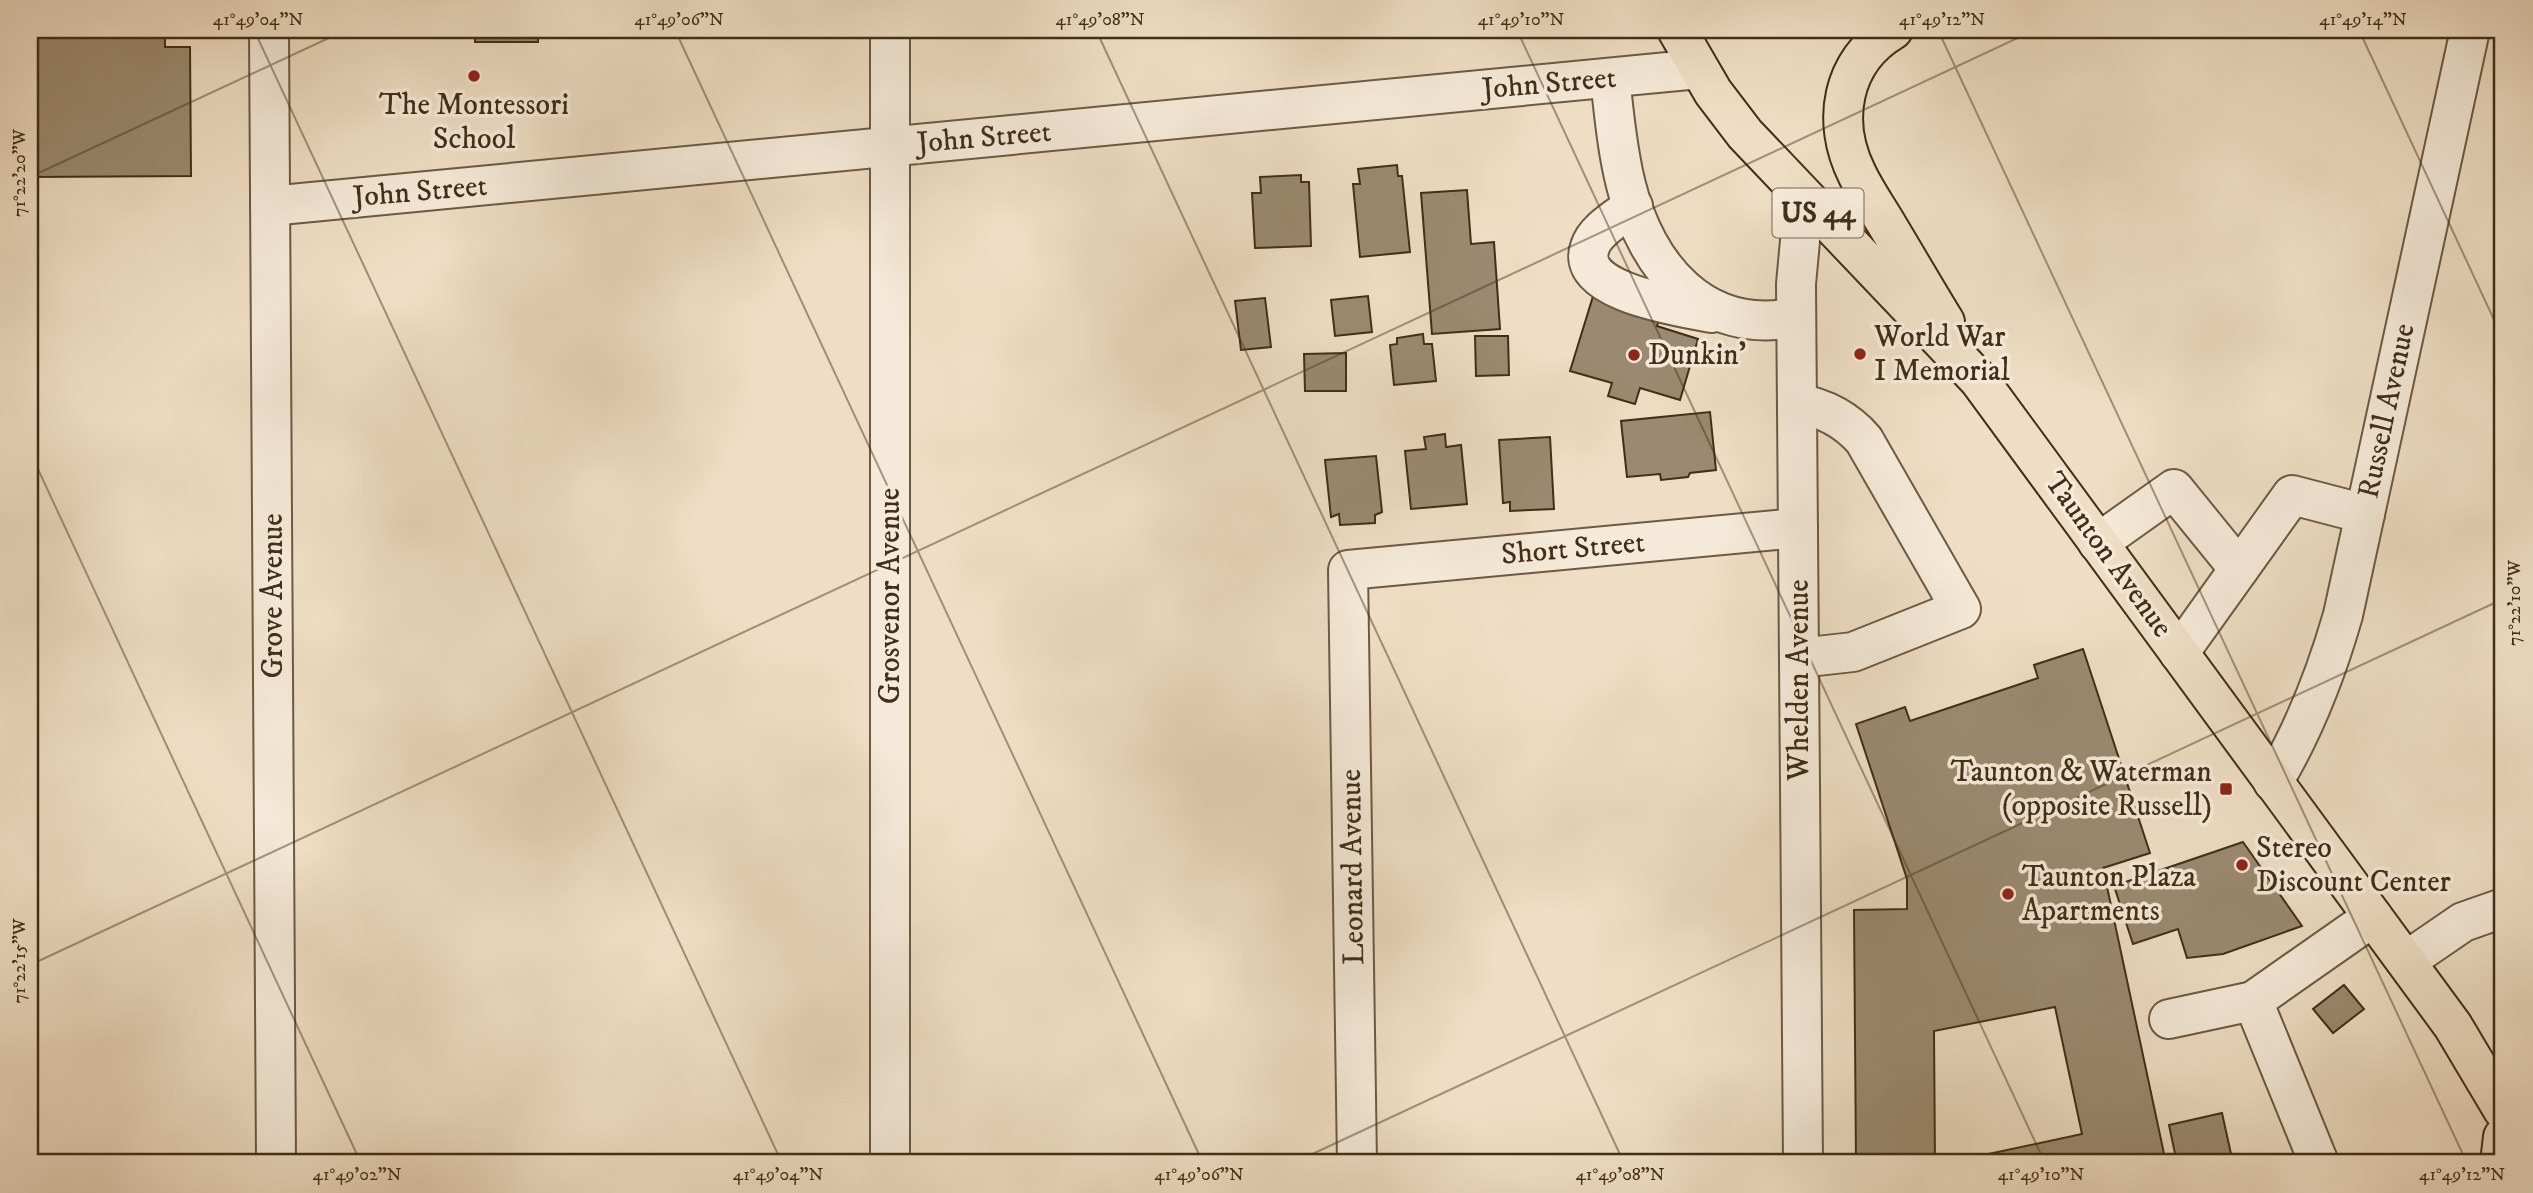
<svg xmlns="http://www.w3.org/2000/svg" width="2533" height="1193" viewBox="0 0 2533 1193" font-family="'IM FELL DW Pica',serif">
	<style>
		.building { fill: #9b8a71; stroke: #412e17; stroke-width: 2 }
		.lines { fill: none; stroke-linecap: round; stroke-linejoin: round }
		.minor-casing { stroke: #6c5a42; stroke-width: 42 }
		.highway-casing { stroke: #412e17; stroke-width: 42 }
		.minor { stroke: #f5ead9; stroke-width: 38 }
		.highway { stroke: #efdec5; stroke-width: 38 }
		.ticks { fill: none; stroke: #412e17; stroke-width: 2; stroke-opacity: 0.45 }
		.poi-dot { fill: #8f2418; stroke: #f5ead9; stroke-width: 2.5 }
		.labels { text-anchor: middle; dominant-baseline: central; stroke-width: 7; stroke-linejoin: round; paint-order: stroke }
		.shield { fill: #f5ead9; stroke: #776651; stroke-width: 2 }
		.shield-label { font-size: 28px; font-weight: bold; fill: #412e17 }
		.street-label { font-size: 30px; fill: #412e17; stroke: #f5ead9 }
		.poi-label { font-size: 30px; fill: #412e17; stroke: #f5ead9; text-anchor: start }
		.neatline { fill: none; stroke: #412e17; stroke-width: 2.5 }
		.ticks-label { font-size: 18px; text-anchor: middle; fill: #412e17 }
	</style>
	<rect width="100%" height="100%" fill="#efdec5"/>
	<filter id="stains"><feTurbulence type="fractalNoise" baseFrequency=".00286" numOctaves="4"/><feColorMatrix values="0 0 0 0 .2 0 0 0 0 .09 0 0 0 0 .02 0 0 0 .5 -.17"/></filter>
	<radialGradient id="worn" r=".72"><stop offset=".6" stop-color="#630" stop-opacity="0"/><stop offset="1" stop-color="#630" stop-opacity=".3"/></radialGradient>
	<g class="building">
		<rect x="475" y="30" width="63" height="12"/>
		<polygon points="30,38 165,38 165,47 190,47 191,176 30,177"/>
		<polygon points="1397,165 1398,176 1402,176 1410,252 1360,257 1353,184 1360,184 1358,169"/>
		<polygon points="1301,175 1301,182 1309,182 1311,246 1255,248 1252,193 1261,193 1260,177"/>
		<polygon points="1467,190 1471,244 1494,242 1500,329 1432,334 1421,193"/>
		<polygon points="1594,293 1661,313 1657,326 1698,339 1680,400 1640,388 1635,404 1608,396 1612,383 1570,371"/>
		<polygon points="1368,296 1372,332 1335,336 1331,300"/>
		<polygon points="1265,298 1271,347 1241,350 1235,301"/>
		<polygon points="1423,334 1424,344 1432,344 1436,381 1394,385 1390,345 1397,344 1397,338"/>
		<polygon points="1475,336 1508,336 1509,375 1476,376"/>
		<polygon points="1346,353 1346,391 1305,391 1304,354"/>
		<polygon points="1710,412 1716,470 1690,473 1688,477 1661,480 1660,474 1627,477 1621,421"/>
		<polygon points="1445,434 1446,447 1461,445 1467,504 1411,509 1405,451 1426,449 1424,437"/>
		<polygon points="1550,437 1554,509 1510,511 1510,502 1503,503 1499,440"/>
		<polygon points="1376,456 1382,512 1375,515 1375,523 1340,525 1339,514 1331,517 1325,460"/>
		<polygon points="2083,649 2150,853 2103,868 2166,1163 1946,1163 2082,1134 2055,1007 1934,1031 1935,1163 1856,1163 1854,910 1907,909 1907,879 1856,724 1905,707 1910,721 2038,678 2034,665"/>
		<polygon points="2243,842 2302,926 2223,954 2187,958 2178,929 2133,944 2114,886"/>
		<polygon points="2344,985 2364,1009 2333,1033 2313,1009"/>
		<polygon points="2222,1113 2233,1163 2177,1163 2169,1125"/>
	</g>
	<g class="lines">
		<defs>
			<g id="minor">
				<polyline points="269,30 276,1163"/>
				<polyline points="890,30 890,1163"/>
				<path d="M1610,78c4,35 7,72 16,107 20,82 78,152 170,132"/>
				<polyline points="270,206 1699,69"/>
				<path d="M1633,206c-14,11 -38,24 -43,41 -17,45 92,60 121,66"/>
				<path d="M1797,403c27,5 49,16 67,37l97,169 -108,43 -54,6"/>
				<polyline points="2098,543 2174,489 2239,569"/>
				<polyline points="2179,653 2292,495 2365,514"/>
				<path d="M2273,782c32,-53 53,-108 70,-167l127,-585"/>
				<polyline points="2406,961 2463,922 2503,908"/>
				<polyline points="2169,1019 2253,1001"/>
				<polyline points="1357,1163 1348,570 1798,528"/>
				<polyline points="1803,1163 1796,284 1804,198"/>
				<polyline points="2319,1163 2253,1001 2373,917"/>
			</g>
			<g id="highway">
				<polyline points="1677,30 1713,92 1745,134 1979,380 2453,1026 2503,1110"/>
				<path d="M1893,30c-52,31 -62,92 -36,144 9,19 22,37 33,56 18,30 36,61 55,92"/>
				<polyline points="2500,1163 2503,1137"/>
			</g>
		</defs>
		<use href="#minor" class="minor-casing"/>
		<use href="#highway" class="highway-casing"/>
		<use href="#minor" class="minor"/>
		<use href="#highway" class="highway"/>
	</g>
	<path class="ticks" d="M254,30l528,1133M675,30l528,1133M1096,30l528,1133M1517,30l528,1133M1938,30l529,1133M2359,30l144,309M30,177l316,-147M30,452l331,711M30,965l2005,-935M1293,1163l1210,-564"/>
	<g class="poi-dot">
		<circle cx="474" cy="76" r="7"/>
		<circle cx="1860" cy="354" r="7"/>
		<circle cx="1634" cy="355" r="7"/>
		<rect x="2219" y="782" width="14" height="14" rx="3.5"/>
		<circle cx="2242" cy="865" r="7"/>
		<circle cx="2008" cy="894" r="7"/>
	</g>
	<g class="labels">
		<rect class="shield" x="1772.5" y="188.5" width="91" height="49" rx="5"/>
		<g class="shield-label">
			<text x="1818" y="213">US 44</text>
		</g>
		<g class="street-label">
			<text transform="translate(1549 84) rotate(-5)">John Street</text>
			<text transform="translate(984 138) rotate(-5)">John Street</text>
			<text transform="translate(420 192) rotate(-5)">John Street</text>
			<text transform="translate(2387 411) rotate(-78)">Russell Avenue</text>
			<text transform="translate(1573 549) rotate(-5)">Short Street</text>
			<text transform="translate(2108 555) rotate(54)">Taunton Avenue</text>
			<text transform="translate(273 596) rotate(-90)">Grove Avenue</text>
			<text transform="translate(890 596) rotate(-90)">Grosvenor Avenue</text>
			<text transform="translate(1799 680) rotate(-90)">Whelden Avenue</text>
			<text transform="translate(1353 867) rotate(-91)">Leonard Avenue</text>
		</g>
		<g class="poi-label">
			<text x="474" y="105" text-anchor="middle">The Montessori<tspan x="474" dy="34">School</tspan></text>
			<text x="1874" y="337">World War<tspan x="1874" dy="34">I Memorial</tspan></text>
			<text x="1648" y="355">Dunkin'</text>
			<text x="2212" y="772" text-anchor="end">Taunton &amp; Waterman<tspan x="2212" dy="34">(opposite Russell)</tspan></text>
			<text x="2256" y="848">Stereo<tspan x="2256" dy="34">Discount Center</tspan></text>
			<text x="2022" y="877">Taunton Plaza<tspan x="2022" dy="34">Apartments</tspan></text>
		</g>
	</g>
	<rect width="2533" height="1193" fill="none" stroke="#efdec5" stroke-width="77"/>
	<rect x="38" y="38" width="2456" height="1116" class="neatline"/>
	<g class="ticks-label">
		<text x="258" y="25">41°49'04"N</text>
		<text x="679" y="25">41°49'06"N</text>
		<text x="1100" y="25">41°49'08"N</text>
		<text x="1521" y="25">41°49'10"N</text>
		<text x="1942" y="25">41°49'12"N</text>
		<text x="2363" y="25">41°49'14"N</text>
		<text transform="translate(19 173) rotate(-90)" y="6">71°22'20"W</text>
		<text transform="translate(2514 603) rotate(-90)" y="6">71°22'10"W</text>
		<text transform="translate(19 961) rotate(-90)" y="6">71°22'15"W</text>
		<text x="357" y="1180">41°49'02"N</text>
		<text x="778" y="1180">41°49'04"N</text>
		<text x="1199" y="1180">41°49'06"N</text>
		<text x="1620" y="1180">41°49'08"N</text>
		<text x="2041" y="1180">41°49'10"N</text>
		<text x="2462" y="1180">41°49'12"N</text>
	</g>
	<rect width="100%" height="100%" filter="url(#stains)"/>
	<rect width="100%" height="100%" fill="url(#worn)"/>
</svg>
